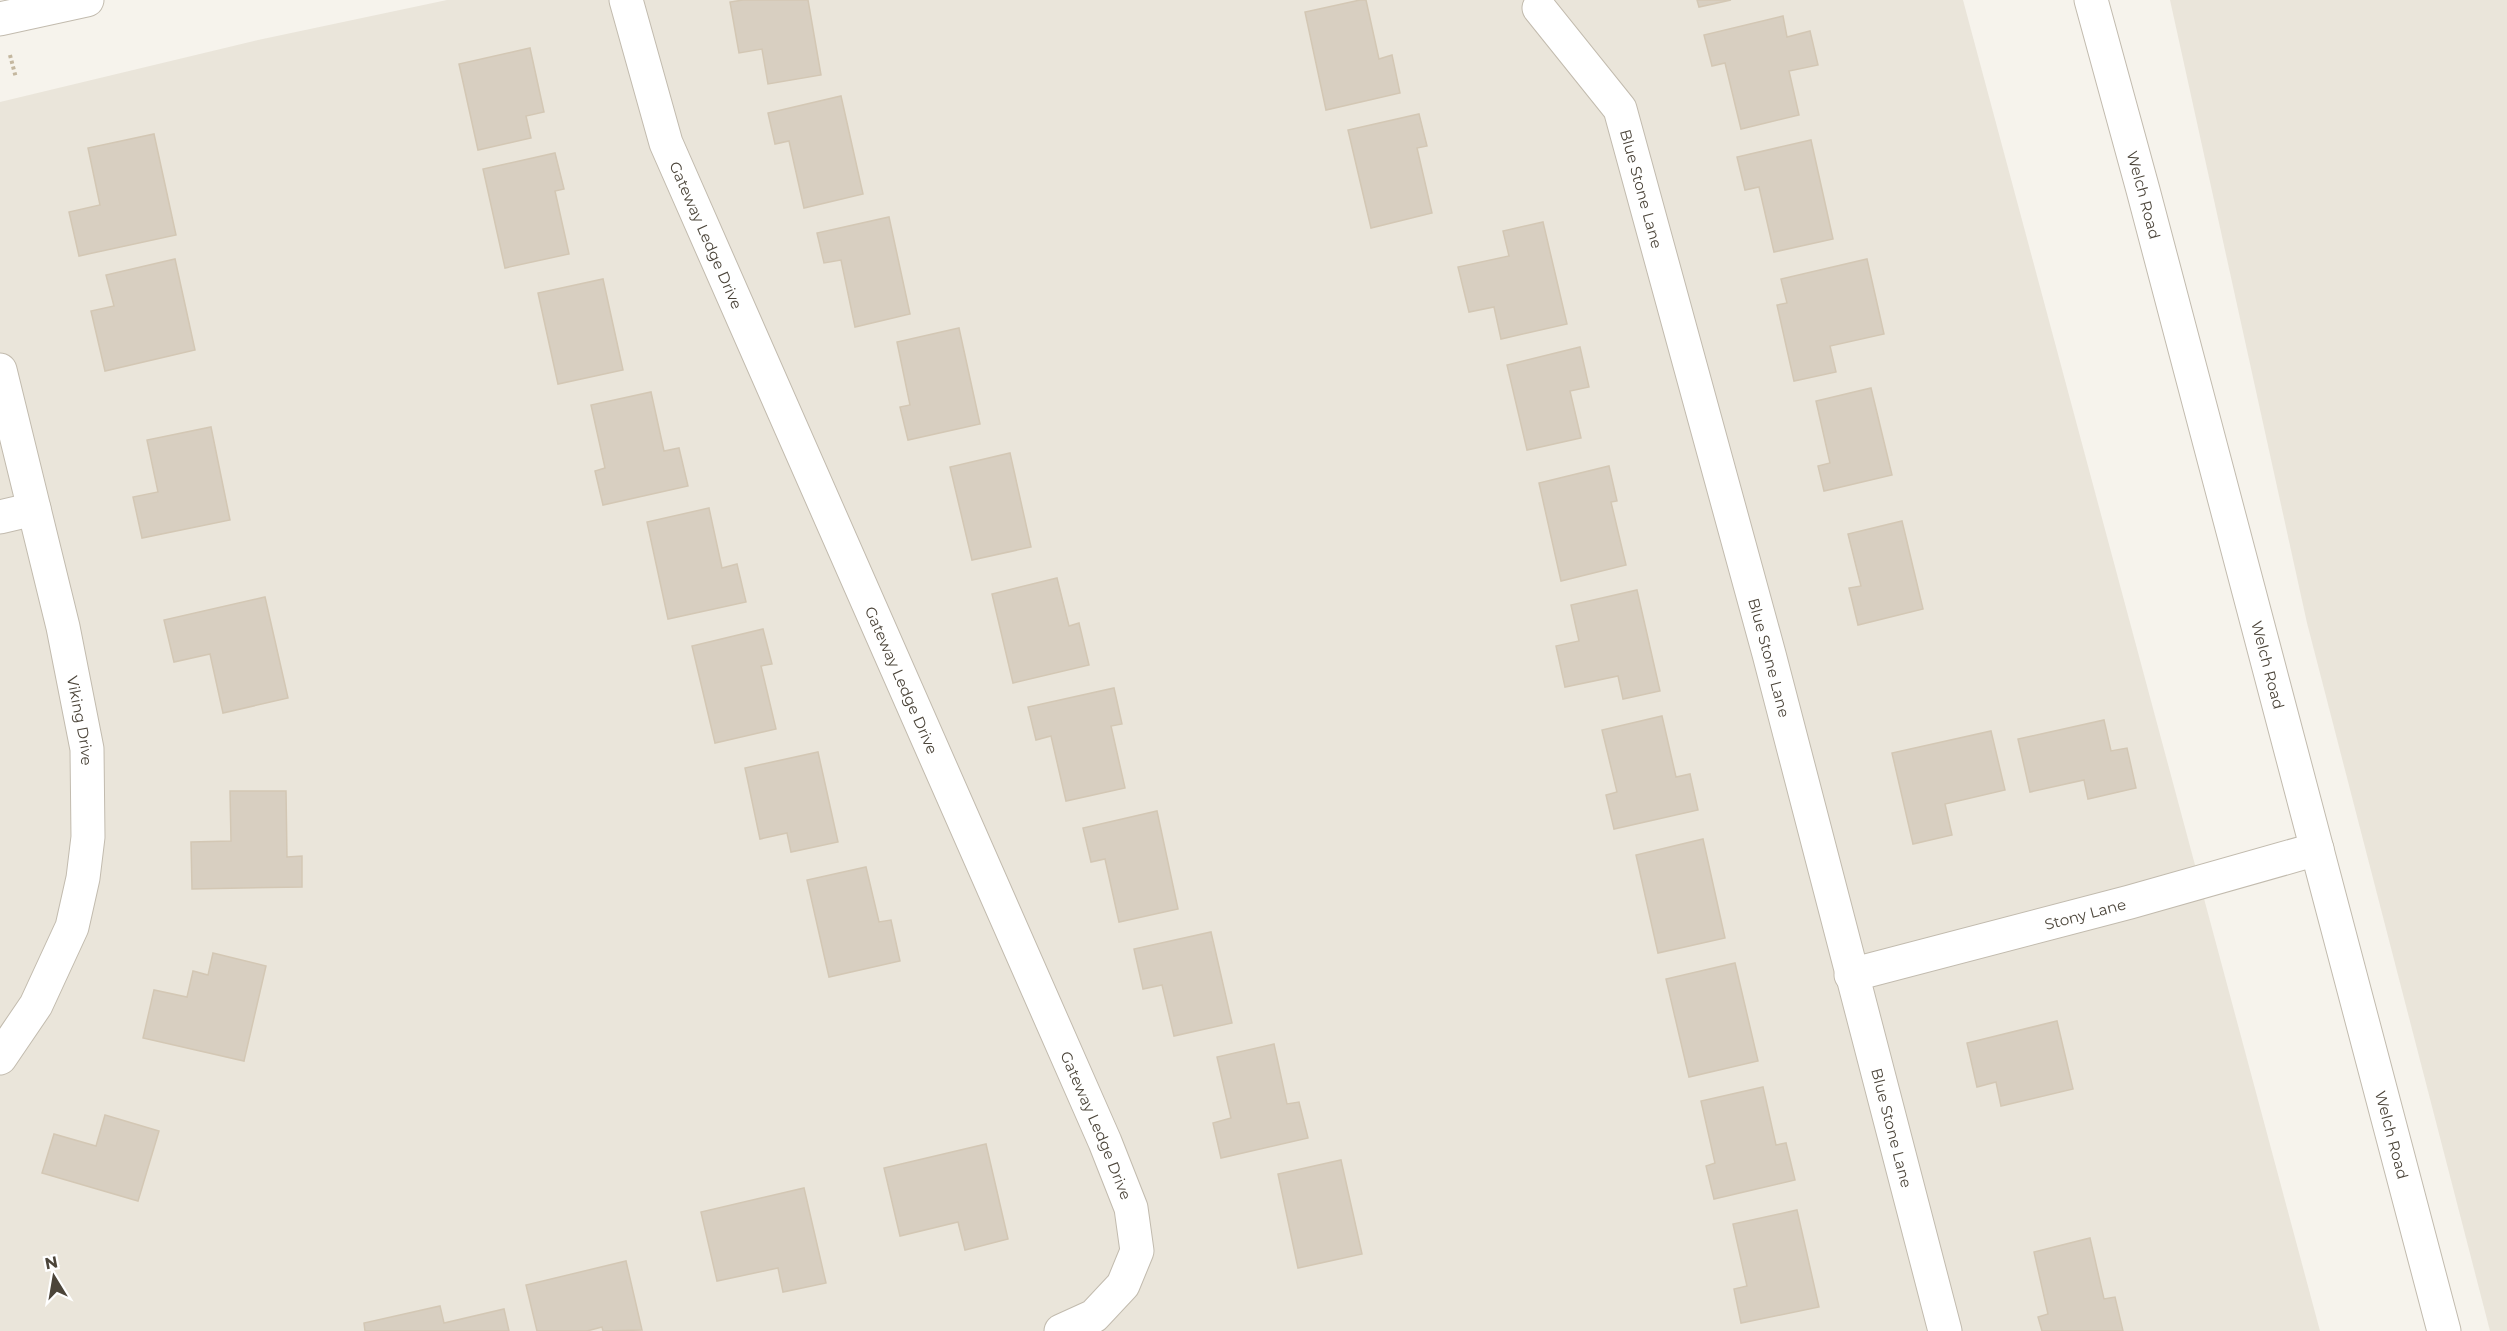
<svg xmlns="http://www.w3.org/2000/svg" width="2507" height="1331" viewBox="0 0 2507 1331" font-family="Montserrat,sans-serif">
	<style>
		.residential { fill: #eae5da }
		.building { fill: #d8cfc1; stroke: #d3c7b4; stroke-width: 1.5 }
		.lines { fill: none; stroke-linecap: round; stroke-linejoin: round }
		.minor-casing { stroke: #c2bbae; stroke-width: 35 }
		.path { stroke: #c4b79f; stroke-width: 4; stroke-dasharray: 3 3; stroke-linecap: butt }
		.minor { stroke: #fff; stroke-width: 33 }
		.labels { text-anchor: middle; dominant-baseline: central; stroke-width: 6; stroke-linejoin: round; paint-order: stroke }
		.street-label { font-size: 15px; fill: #4b4439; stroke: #fff }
	</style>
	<rect width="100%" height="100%" fill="#f6f3ec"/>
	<g class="residential">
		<polygon points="447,0 1963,0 2320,1331 0,1331 0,102 258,40"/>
		<polygon points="2170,0 2507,0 2507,1331 2490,1331 2307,623"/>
	</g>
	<g class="building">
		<polygon points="743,0 808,0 821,75 768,84 762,49 739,53 730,2"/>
		<polygon points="1360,0 1366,0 1379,59 1392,55 1400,93 1326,110 1305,12"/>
		<polygon points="1697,0 1731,0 1699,7"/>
		<polygon points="1783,16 1787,37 1810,31 1818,65 1789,71 1799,115 1741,129 1725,63 1712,66 1704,35"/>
		<polygon points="530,48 544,112 526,116 531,138 478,150 459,64"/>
		<polygon points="841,96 863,194 804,208 789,141 775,144 768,113"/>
		<polygon points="1419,114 1427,146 1417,148 1432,213 1371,228 1348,130"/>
		<polygon points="154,134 176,235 79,256 69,212 100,205 88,148"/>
		<polygon points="1811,140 1833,239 1774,252 1759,187 1745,190 1737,157"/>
		<polygon points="555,153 564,189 555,191 569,254 505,268 483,169"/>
		<polygon points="889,217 910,314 855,327 841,260 824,263 817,233"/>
		<polygon points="1543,222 1567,324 1501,339 1494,307 1469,312 1458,267 1509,256 1503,231"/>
		<polygon points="175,259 195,350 105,371 91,311 114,306 106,275"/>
		<polygon points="1867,259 1884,334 1830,346 1836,372 1794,381 1777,305 1787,303 1781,279"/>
		<polygon points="603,279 623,370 558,384 538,293"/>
		<polygon points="959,328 980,424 908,440 900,407 910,405 897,342"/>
		<polygon points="1580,347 1589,387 1570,391 1581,438 1527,450 1507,365"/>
		<polygon points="1871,388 1892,475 1824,491 1818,466 1830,463 1816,401"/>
		<polygon points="651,392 664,451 679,448 688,486 603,505 595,471 605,468 591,405"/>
		<polygon points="211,427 230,520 142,538 133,497 158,492 147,440"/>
		<polygon points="1010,453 1031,547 972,560 950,467"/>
		<polygon points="1609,466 1617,501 1611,502 1626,565 1561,581 1539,483"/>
		<polygon points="709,508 722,568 737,564 746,602 668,619 647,522"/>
		<polygon points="1902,521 1923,609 1858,625 1849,588 1861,586 1848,534"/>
		<polygon points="1057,578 1069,626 1079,623 1089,665 1013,683 992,594"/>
		<polygon points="1637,590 1660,691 1623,699 1618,676 1565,687 1556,646 1579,641 1571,605"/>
		<polygon points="265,597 288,698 223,713 210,654 174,662 164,620"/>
		<polygon points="763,629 772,664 761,666 776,729 715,743 692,646"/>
		<polygon points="1114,688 1122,724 1111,726 1125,788 1066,801 1051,736 1036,740 1028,707"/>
		<polygon points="1662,716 1676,777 1690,774 1698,810 1614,829 1606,795 1617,792 1602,730"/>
		<polygon points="2104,720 2111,751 2127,748 2136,788 2088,799 2084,780 2030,792 2018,739"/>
		<polygon points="1991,731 2005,790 1945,804 1952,835 1913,844 1892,753"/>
		<polygon points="818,752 838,842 791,852 787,833 760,839 745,768"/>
		<polygon points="230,791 286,791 287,857 302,856 302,887 192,889 191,842 231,841"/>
		<polygon points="1157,811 1178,909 1119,922 1105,859 1091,862 1083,828"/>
		<polygon points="1703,839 1725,938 1658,953 1636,855"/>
		<polygon points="866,867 879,922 891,920 900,961 829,977 807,880"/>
		<polygon points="1211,932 1232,1023 1174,1036 1162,985 1143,989 1134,949"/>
		<polygon points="213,953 266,966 244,1061 143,1038 154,990 187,997 193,971 208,975"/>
		<polygon points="1735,963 1758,1061 1689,1077 1666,979"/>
		<polygon points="2057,1021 2073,1089 2001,1106 1996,1082 1977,1087 1967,1043"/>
		<polygon points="1274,1044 1287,1104 1299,1102 1308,1138 1221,1158 1213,1123 1231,1118 1217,1057"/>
		<polygon points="1763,1087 1776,1145 1786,1143 1795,1180 1714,1199 1706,1166 1715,1163 1701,1101"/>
		<polygon points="105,1115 159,1131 138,1201 42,1173 54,1134 96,1146"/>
		<polygon points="986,1144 1008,1239 965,1250 958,1222 900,1236 884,1168"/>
		<polygon points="1341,1160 1362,1254 1298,1268 1278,1174"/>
		<polygon points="804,1188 826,1283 783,1292 778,1268 717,1281 701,1212"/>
		<polygon points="1797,1210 1819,1307 1741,1323 1734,1289 1747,1286 1733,1224"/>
		<polygon points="2090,1238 2104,1299 2115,1297 2123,1331 2042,1331 2038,1317 2048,1314 2034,1252"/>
		<polygon points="626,1261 642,1330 603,1331 602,1327 587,1331 537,1331 526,1285"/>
		<polygon points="440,1306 444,1323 504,1309 509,1331 365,1331 364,1323"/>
	</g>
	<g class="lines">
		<defs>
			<g id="minor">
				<path id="s1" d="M626,0l40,143 439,999 26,66 6,43 -14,34 -29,31 -33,15"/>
				<path id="s2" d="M2091,0l52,190 301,1141"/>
				<path id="s3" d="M1539,8l81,101 149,545 176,677"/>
				<polyline points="0,19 87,0"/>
				<path id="s4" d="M0,370l63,257 24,122 1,88 -5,41 -11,49 -36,78 -36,53"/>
				<polyline points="0,517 34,509"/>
				<path id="s5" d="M1851,975l279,-73 187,-53"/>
			</g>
		</defs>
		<use href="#minor" class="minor-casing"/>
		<polyline class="path" points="10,55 16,78"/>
		<use href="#minor" class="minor"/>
	</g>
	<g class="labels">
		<g class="street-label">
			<text stroke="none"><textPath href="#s3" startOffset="212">Blue Stone Lane</textPath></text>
			<text stroke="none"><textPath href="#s2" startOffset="202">Welch Road</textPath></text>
			<text stroke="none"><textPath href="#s1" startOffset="249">Gateway Ledge Drive</textPath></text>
			<text stroke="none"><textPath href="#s3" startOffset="698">Blue Stone Lane</textPath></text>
			<text stroke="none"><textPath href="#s2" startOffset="688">Welch Road</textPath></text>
			<text stroke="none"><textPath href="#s1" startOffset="735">Gateway Ledge Drive</textPath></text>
			<text stroke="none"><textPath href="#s4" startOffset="360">Viking Drive</textPath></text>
			<text stroke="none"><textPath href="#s5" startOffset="242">Stony Lane</textPath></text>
			<text stroke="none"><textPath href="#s1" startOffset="1221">Gateway Ledge Drive</textPath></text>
			<text stroke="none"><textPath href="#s3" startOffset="1184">Blue Stone Lane</textPath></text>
			<text stroke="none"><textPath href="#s2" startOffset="1174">Welch Road</textPath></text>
		</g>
	</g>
	<g transform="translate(54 1277) rotate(349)" stroke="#ffffff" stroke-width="4.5" paint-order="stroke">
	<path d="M0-4.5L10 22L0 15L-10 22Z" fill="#4b4439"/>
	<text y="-9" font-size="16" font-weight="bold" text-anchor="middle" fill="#4b4439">N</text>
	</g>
</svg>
